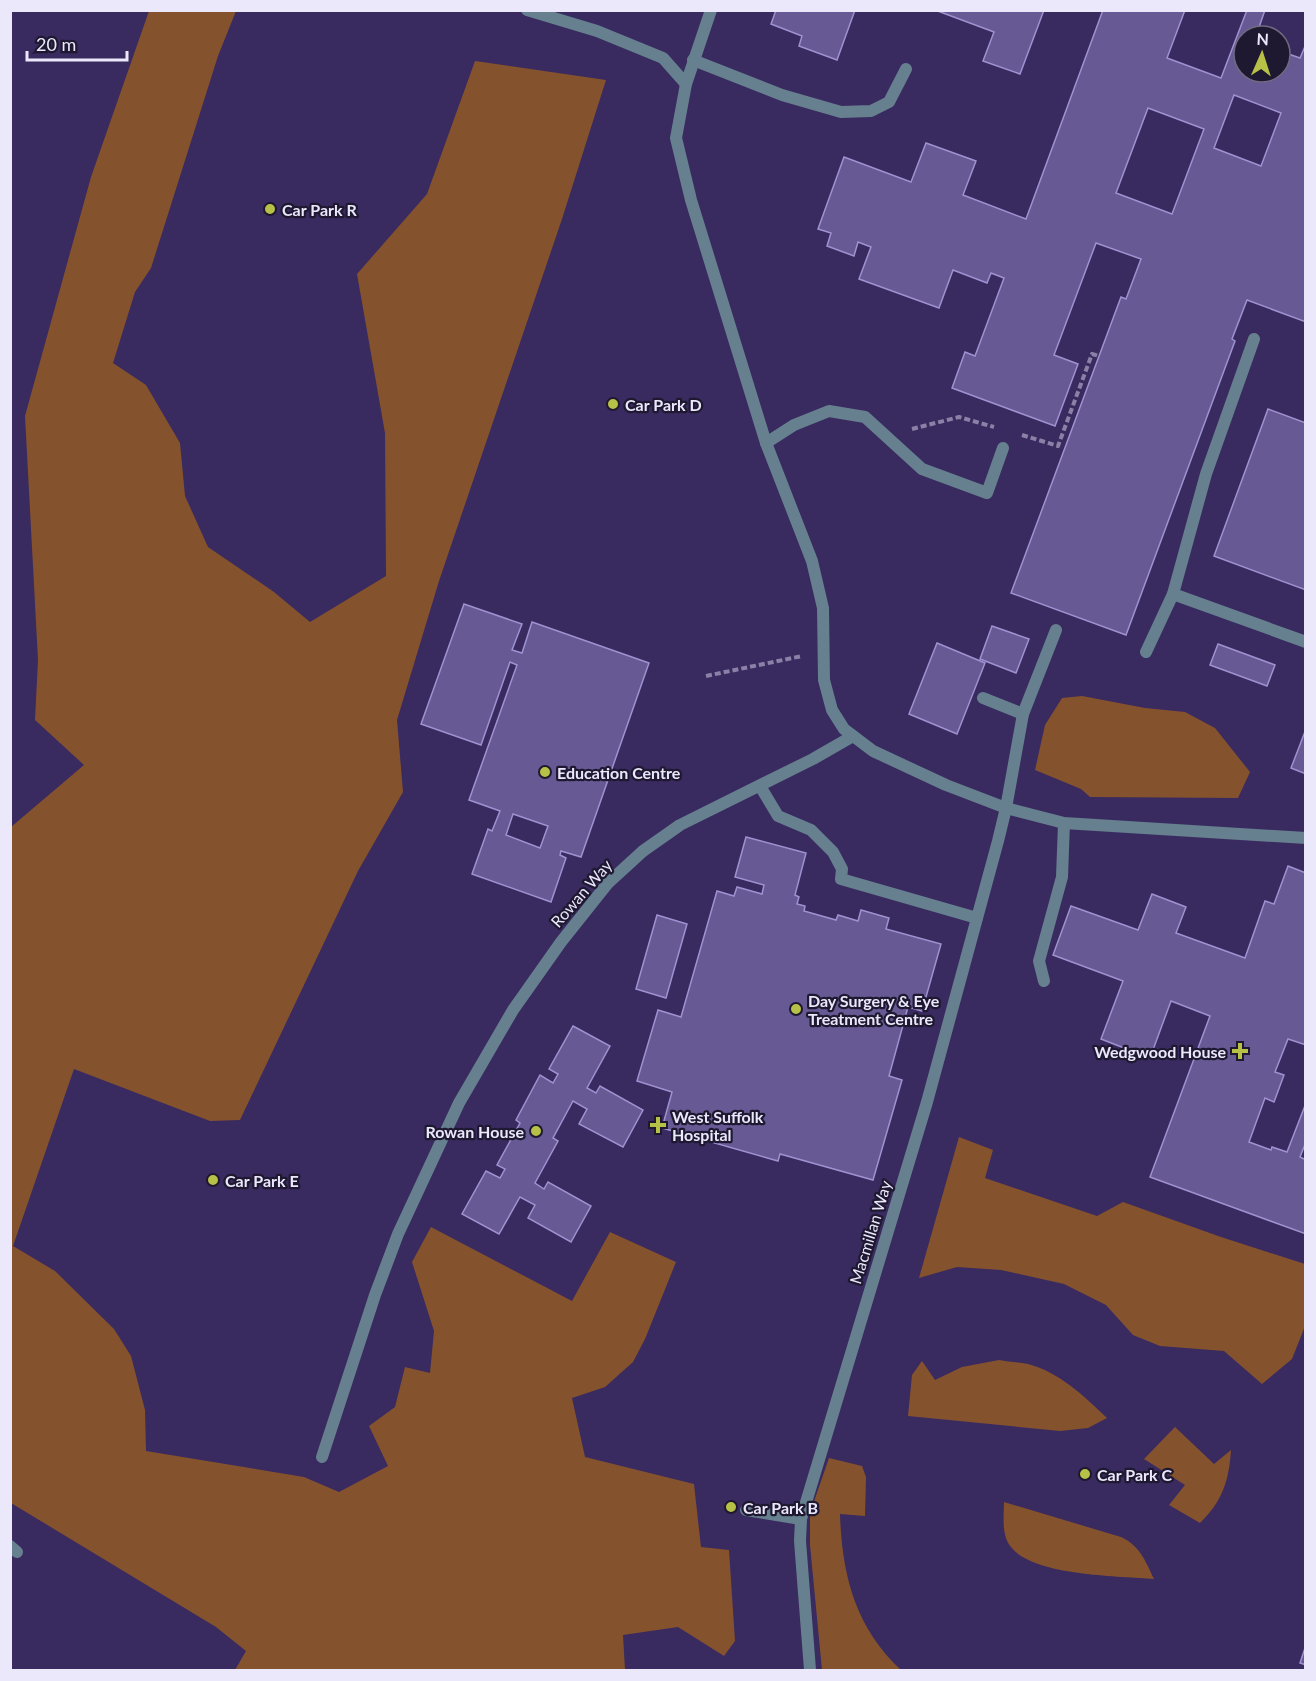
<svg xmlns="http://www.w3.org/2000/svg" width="1316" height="1681" viewBox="0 0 1316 1681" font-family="Lato,sans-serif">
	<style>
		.forest { fill: #85522e }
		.building { fill: #675993; stroke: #9f92d1; stroke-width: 1.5; fill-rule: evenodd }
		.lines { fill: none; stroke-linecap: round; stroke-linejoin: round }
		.path { stroke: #8a81a7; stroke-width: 4; stroke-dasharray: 6 3; stroke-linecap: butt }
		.service { stroke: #66808f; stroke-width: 12 }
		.minor { stroke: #66808f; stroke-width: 12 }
		.poi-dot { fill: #b7c147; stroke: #1e1830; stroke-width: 2 }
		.labels { text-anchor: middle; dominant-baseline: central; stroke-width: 4.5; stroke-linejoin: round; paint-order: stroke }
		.poi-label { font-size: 16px; font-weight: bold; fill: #ebe8fc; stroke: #1e1830; text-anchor: start }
		.street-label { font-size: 16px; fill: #ebe8fc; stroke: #1e1830 }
	</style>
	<rect width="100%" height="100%" fill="#392a5f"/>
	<g class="forest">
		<polygon points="149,11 236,11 218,56 151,268 135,292 113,363 146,385 180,443 185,496 208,547 274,592 310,622 386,576 385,433 357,274 427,194 475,61 606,80 562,219 439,581 397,720 403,792 358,871 240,1120 210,1121 74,1069 13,1246 55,1271 114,1329 131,1356 145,1410 146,1451 304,1477 339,1492 388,1466 369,1426 395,1407 405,1367 430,1373 434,1331 412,1262 431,1227 572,1301 610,1232 676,1262 645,1339 633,1362 605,1387 572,1398 585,1457 694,1484 701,1547 729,1550 735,1641 724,1656 678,1627 623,1635 625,1670 235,1670 246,1651 216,1627 11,1503 11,827 84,765 35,720 38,660 25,416 91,177"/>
		<polygon points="1082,696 1145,708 1185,712 1215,728 1250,772 1238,798 1090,797 1081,789 1035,770 1045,725 1062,698"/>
		<polygon points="959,1137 993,1150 985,1178 1097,1216 1123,1202 1221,1237 1305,1264 1305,1326 1292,1359 1262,1384 1224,1351 1160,1346 1133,1335 1106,1305 1064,1284 1001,1270 957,1267 919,1278"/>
		<path d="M999,1360c9,2 19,2 29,4 31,8 56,32 79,54l-19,10 -28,3 -152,-15 4,-41 10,-14 13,19 27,-13z"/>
		<path d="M1175,1427l39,37 17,-14c-2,31 -9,52 -31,73l-31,-18 16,-20 -41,-26z"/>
		<path d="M829,1458l33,8 4,11 -1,39 -25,-2c2,61 15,113 61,156h-79l-12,-125v-32z"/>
		<path d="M1004,1502l117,35c19,9 24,23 33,42 -36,-3 -121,-3 -143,-32 -10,-12 -7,-31 -7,-45z"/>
	</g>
	<g class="building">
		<polygon points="776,10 855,10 837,60 799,46 802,36 771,24"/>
		<polygon points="935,10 1044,10 1020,74 983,61 994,32"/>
		<path d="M1103,10h82l-18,48 54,20 26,-68h18l-9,26h-12v36h36v-21l20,7 6,-14v278l-59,-22 -15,39 3,2 -109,294 -115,-42 110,-296 5,2 15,-40 -45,-16 -42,112 24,9 -23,62 -103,-38 13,-36 10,4 29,-78 -13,-5 -4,10 -34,-13 -14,38 -80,-29 12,-32 -13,-5 -4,14 -27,-10 4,-13 -13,-4 26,-72 67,25 15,-39 50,18 -13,34 63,24zM1234,95l47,18 -20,53 -47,-18zM1148,108l56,21 -32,85 -56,-21z"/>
		<polygon points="1268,409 1306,423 1306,590 1214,556"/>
		<path d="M464,604l58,20 -10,26 10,3 10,-31 117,41 -68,194 -20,-6 -1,4 6,3 -15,44 -79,-28 16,-45 4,2 8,-20 -31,-11 48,-135 -7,-3 -29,83 -60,-21zM513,814l35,12 -8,22 -34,-13z"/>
		<polygon points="992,626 1029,639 1016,673 980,659"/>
		<polygon points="937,643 985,663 957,734 909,714"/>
		<polygon points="1218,644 1275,665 1267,686 1210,665"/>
		<polygon points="1306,729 1306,774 1291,768"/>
		<polygon points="746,837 806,853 795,895 799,897 797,904 805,906 804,911 836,920 838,915 858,921 861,910 889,918 886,929 941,944 922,1011 908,1007 889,1076 902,1080 873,1180 780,1154 778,1161 662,1128 672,1092 637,1081 658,1010 681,1017 717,891 734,896 737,887 762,894 764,885 735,877"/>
		<polygon points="1288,866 1306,873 1306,1045 1288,1039 1275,1072 1284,1075 1274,1102 1265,1098 1249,1142 1271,1150 1272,1147 1287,1152 1306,1103 1306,1142 1300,1157 1306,1160 1306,1234 1150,1177 1210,1016 1171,1001 1150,1058 1101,1039 1123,981 1053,955 1071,906 1138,930 1152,894 1186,907 1176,933 1245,958 1265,901 1274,904"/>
		<polygon points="657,915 687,924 666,998 636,989"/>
		<polygon points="573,1026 610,1046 587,1088 596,1093 600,1086 643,1110 623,1147 579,1124 587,1109 573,1101 553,1138 558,1141 535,1183 544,1189 548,1182 591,1206 571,1242 528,1218 535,1205 520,1197 499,1234 462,1214 486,1171 500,1178 505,1169 497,1165 520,1123 516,1120 540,1075 553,1083 558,1074 549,1069"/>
		<polygon points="1306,1645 1306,1665 1300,1663"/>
	</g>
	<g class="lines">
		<g class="path">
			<polyline points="912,429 959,417 994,427"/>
			<polyline points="1022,435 1058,446 1092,354 1099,356"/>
			<polyline points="706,676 802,656"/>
		</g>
		<g class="service">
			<polyline points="527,10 597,31 663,58 686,84"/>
			<polyline points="711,10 686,84 676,138 691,200 766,443 812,561 823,608 824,680 832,710 844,729 873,751 946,785 1006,808 1064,823 1306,838"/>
			<polyline points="693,60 782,95 841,112 871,111 889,102 906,69"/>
			<polyline points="766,443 794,425 829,411 865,417 922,469 987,493 1003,448"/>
			<polyline points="1173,594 1306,642"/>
			<polyline points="1146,652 1173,594 1206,474 1254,339"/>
			<polyline points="983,698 1023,714"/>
			<polyline points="760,786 778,816 811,830 833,852 842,869 841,879 977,918"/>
			<polyline points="1044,981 1039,961 1062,877 1064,823"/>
			<polyline points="322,1457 375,1295 398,1234 459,1103 513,1010 561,942 608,883 643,851 680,825 813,759 853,736"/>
			<polyline points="746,1510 801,1519"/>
			<polyline points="810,1670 800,1541 801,1519 927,1102 998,841 1006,808 1023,714 1056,630"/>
		</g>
		<polyline class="minor" points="10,1546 17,1552"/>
	</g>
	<g class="poi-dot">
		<circle cx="270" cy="209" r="6"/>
		<circle cx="613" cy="404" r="6"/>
		<circle cx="545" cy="772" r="6"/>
		<circle cx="796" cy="1009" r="6"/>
		<path d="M1237 1042h6v6h6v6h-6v6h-6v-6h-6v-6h6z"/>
		<path d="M655 1116h6v6h6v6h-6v6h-6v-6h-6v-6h6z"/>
		<circle cx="536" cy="1131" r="6"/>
		<circle cx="213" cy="1180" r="6"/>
		<circle cx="1085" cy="1474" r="6"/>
		<circle cx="731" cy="1507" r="6"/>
	</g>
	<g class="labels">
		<g class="poi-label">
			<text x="282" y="209">Car Park R</text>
			<text x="625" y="404">Car Park D</text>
			<text x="557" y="772">Education Centre</text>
			<text x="808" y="1000">Day Surgery &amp; Eye<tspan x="808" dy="18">Treatment Centre</tspan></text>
			<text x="1226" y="1051" text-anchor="end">Wedgwood House</text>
			<text x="672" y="1116">West Suffolk<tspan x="672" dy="18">Hospital</tspan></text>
			<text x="524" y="1131" text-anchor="end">Rowan House</text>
			<text x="225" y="1180">Car Park E</text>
			<text x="1097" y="1474">Car Park C</text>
			<text x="743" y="1507">Car Park B</text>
		</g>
		<g class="street-label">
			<text transform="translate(581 893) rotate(-49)">Rowan Way</text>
			<text transform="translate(870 1232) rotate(-73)">Macmillan Way</text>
		</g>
	</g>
	<rect width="1316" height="1681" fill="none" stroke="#ebe8fc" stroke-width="24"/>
	<g transform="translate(1262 54) rotate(3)"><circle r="28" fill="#1e1830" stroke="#706b82" stroke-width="1.5"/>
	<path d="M0-4.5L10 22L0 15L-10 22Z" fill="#b7c147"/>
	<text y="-9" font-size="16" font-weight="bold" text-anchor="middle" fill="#ebe8fc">N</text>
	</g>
	<path d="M27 51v9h100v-9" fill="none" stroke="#ebe8fc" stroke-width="3"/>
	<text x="36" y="51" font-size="18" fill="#ebe8fc" stroke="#1e1830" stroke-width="4.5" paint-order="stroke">20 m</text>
</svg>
